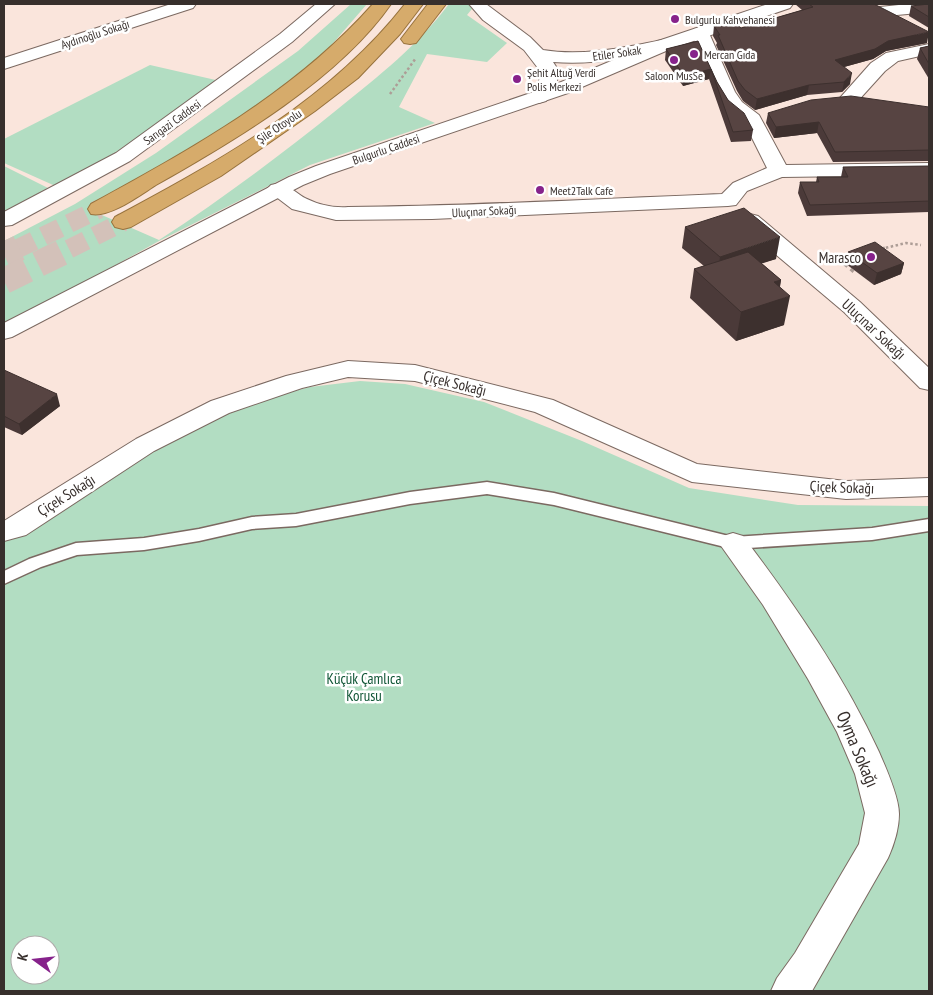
<svg xmlns="http://www.w3.org/2000/svg" width="933" height="995" viewBox="0 0 933 995" font-family="'PT Sans Narrow',sans-serif">
	<style>
		.green { fill: #b2ddc2; fill-rule: evenodd }
		.lines { fill: none; stroke-linecap: round; stroke-linejoin: round }
		.trunk-tunnel-far1 { stroke: #d3c1b9; stroke-width: 19; stroke-dasharray: 19 10; stroke-linecap: butt }
		.trunk-tunnel { stroke: #d3c1b9; stroke-width: 26; stroke-dasharray: 26 12; stroke-linecap: butt }
		.service-casing { stroke: #7b6961; stroke-width: 3 }
		.minor-casing { stroke: #7b6961; stroke-width: 2 }
		.tertiary-casing { stroke: #7b6961; stroke-width: 2 }
		.secondary-casing { stroke: #7b6961; stroke-width: 2 }
		.trunk-casing { stroke: #97723d; stroke-width: 2 }
		.path-far1 { stroke: #ad9d96; stroke-width: 2.5; stroke-dasharray: 2.5 2.5; stroke-linecap: butt }
		.path { stroke: #ad9d96; stroke-width: 3; stroke-dasharray: 4 4; stroke-linecap: butt }
		.service { fill: #fff; fill-rule: evenodd }
		.minor { fill: #fff; fill-rule: evenodd }
		.tertiary { fill: #fff; fill-rule: evenodd }
		.secondary { fill: #fff; fill-rule: evenodd }
		.trunk { fill: #d6ab6b; fill-rule: evenodd }
		.wall { fill: #4b3a39 }
		.shaded-wall { fill: #3d302e }
		.building { fill: #574442; stroke: #3d302e }
		.poi-dot { fill: #86228b; stroke: #fff; stroke-width: 2 }
		.labels { text-anchor: middle; dominant-baseline: central; stroke-width: 5; stroke-linejoin: round; paint-order: stroke }
		.far-poi-label { font-size: 12px; fill: #372f2c; stroke: #fff; text-anchor: start }
		.far-street-label { font-size: 12px; fill: #372f2c; stroke: #fff }
		.poi-label { font-size: 15px; fill: #372f2c; stroke: #fff; text-anchor: end }
		.street-label { font-size: 15px; fill: #372f2c; stroke: #fff }
		.park-label { font-size: 15px; fill: #0f5535; stroke: #fff }
		.near-street-label { font-size: 18px; fill: #372f2c; stroke: #fff }
	</style>
	<rect width="100%" height="100%" fill="#fae5dc"/>
	<g class="green">
		<path d="M351,4h16l-52,60 -53,46 -167,102 64,28c63,-41 122,-85 180,-132 40,-32 79,-63 110,-104h27l-9,11 40,28 -20,19 -60,-8 -28,53 36,16 -125,42 -151,76 -155,86v-86l71,-37 81,-51 142,-102z"/>
		<polygon points="150,65 220,81 62,189 4,163 4,139"/>
		<polygon points="4,166 48,188 4,212"/>
		<path d="M360,381l45,3 79,18 98,39 107,47 109,17 131,1v485h-925v-454l14,-1 178,-111 48,-21 66,-17zM20,945h30v30h-30z"/>
	</g>
	<g class="lines">
		<g class="trunk-tunnel-far1">
			<polyline points="17,249 99,209"/>
			<polyline points="69,249 123,222"/>
		</g>
		<g class="trunk-tunnel">
			<polyline points="4,255 19,248"/>
			<polyline points="4,281 71,248"/>
		</g>
		<defs>
			<polygon id="service" points="487,482 554,493 733,537 872,528 929,519 929,531 872,540 733,549 554,505 487,494 410,504 296,526 252,529 199,541 144,550 77,555 41,567 4,584 4,571 29,559 76,543 144,538 199,529 252,517 296,514 410,492"/>
			<g id="minor">
				<path d="M469,4h17l44,33 13,13c41,7 83,-3 124,-11l6,1 3,4 -3,4c-39,10 -80,17 -120,14l6,9 -3,14 -10,16 -7,2 -7,-2 -3,-4 9,-12 3,-13 -17,-22 -41,-30z"/>
				<polygon points="908,4 929,4 929,12 886,16 880,15 877,11 880,7"/>
				<path d="M700,28l6,1 3,4 26,59 7,10 17,13 27,50 143,-2v12l-147,2 -35,14 -11,14 -8,1 -296,13 -96,1 -44,-11 -21,-16 -4,-4 4,-4c16,-5 23,8 36,14 12,6 28,9 41,8 125,-1 249,-8 374,-13l11,-11 34,-15 -23,-46 -16,-12 -11,-18 -26,-59 3,-4z"/>
				<polygon points="929,44 929,54 898,61 885,71 856,103 849,105 842,103 839,99 871,63 886,53"/>
				<polygon points="750,214 758,216 860,302 929,368 929,390 920,388 844,312 742,226 739,221 742,216"/>
				<polygon points="348,361 415,365 553,400 697,464 846,481 929,478 929,496 846,499 692,482 535,412 415,381 348,377 302,388 229,413 154,451 26,535 4,541 4,521 136,439 211,401 286,376"/>
				<path d="M733,533l10,3c51,68 100,138 136,216 7,16 20,45 20,62 0,14 -5,31 -11,44l-76,133h-41l6,-13 18,-25 64,-109 6,-31 -10,-39 -18,-42 -29,-53 -45,-74 -44,-62 4,-7z"/>
			</g>
			<polygon id="tertiary" points="171,4 196,4 193,8 4,69 4,58"/>
			<g id="secondary">
				<polygon points="316,4 335,4 292,42 130,161 12,225 4,226 4,212 116,153 280,34"/>
				<polygon points="768,4 793,4 790,8 673,48 568,93 330,174 303,185 12,337 4,339 4,323 289,177 316,166 554,85 661,40"/>
			</g>
			<g id="trunk">
				<path d="M373,4h18c-52,75 -157,137 -235,181 -16,10 -46,33 -65,29l-3,-5 3,-5c102,-56 204,-112 282,-200z"/>
				<path d="M405,4h18l-23,30 -42,44 -43,33 -94,65 -90,51 -8,2 -8,-2 -3,-5 3,-5c105,-56 216,-118 290,-213z"/>
				<polygon points="428,4 446,4 416,43 410,44 404,43 401,39"/>
			</g>
		</defs>
		<use href="#service" class="service-casing"/>
		<use href="#minor" class="minor-casing"/>
		<use href="#tertiary" class="tertiary-casing"/>
		<use href="#secondary" class="secondary-casing"/>
		<use href="#trunk" class="trunk-casing"/>
		<g class="path-far1">
			<polyline points="390,94 416,58"/>
			<polyline points="881,249 906,243 921,245"/>
		</g>
		<g class="path">
			<polyline points="881,249 885,248"/>
			<polyline points="849,261 843,263 855,273"/>
		</g>
		<use href="#service" class="service"/>
		<use href="#minor" class="minor"/>
		<use href="#tertiary" class="tertiary"/>
		<use href="#secondary" class="secondary"/>
		<use href="#trunk" class="trunk"/>
	</g>
	<g class="wall">
		<polygon points="795,4 874,4 927,43 886,51 873,59 844,67 850,84 842,92 807,95 755,110 743,101 737,91 716,45 717,43 713,36 714,26 741,28 802,10"/>
		<polygon points="929,4 929,28 909,16 911,6"/>
		<polygon points="698,41 717,82 728,100 753,130 751,141 731,142 709,79 683,86 665,60 666,49"/>
		<polygon points="929,46 929,79 917,59 920,48"/>
		<polygon points="929,107 929,161 833,162 817,133 774,138 766,123 768,113"/>
		<polygon points="929,166 929,212 807,216 798,193 800,182 816,182 817,177 841,177 843,167"/>
		<polygon points="685,227 776,259 761,263 781,280 780,287 784,325 736,341 690,298 694,269 704,266 682,248"/>
		<polygon points="848,252 904,263 901,274 874,285 846,264"/>
		<polygon points="4,370 60,406 22,435 4,427"/>
	</g>
	<g class="shaded-wall">
		<polygon points="929,32 927,43 886,51 873,59 833,70 835,60 888,41"/>
		<polygon points="711,69 709,79 683,86 684,76"/>
		<polygon points="852,73 850,84 842,92 844,82"/>
		<polygon points="809,85 807,95 755,110 757,99"/>
		<polygon points="819,122 817,133 774,138 776,127"/>
		<polygon points="780,237 776,259 717,278 720,257"/>
		<polygon points="904,263 901,274 874,285 877,273"/>
		<polygon points="781,280 777,300 790,296 784,325 736,341 741,312 774,282"/>
		<polygon points="57,394 60,406 22,435 19,424"/>
	</g>
	<g class="building">
		<polygon points="809,4 874,4 929,32 888,41 875,49 835,60 852,73 844,82 809,85 757,99 745,90 738,81 718,35 720,35 714,26 731,20 741,28 813,7"/>
		<polygon points="929,4 929,17 911,6"/>
		<polygon points="698,41 717,82 728,100 744,113 753,130 733,132 711,69 684,76 666,49"/>
		<polygon points="929,46 929,64 920,48"/>
		<polygon points="851,96 929,107 929,150 835,152 819,122 776,127 768,113 811,100"/>
		<polygon points="929,166 929,201 810,205 800,182 819,182 817,177 848,177 843,167"/>
		<polygon points="744,208 780,237 720,257 685,227"/>
		<polygon points="875,242 904,263 877,273 848,252"/>
		<polygon points="748,252 781,280 774,282 790,296 741,312 694,269"/>
		<polygon points="4,370 57,394 19,424 4,416"/>
	</g>
	<g class="poi-dot">
		<circle cx="675" cy="19" r="5"/>
		<circle cx="694" cy="54" r="5"/>
		<circle cx="674" cy="60" r="5"/>
		<circle cx="517" cy="79" r="5"/>
		<circle cx="540" cy="190" r="5"/>
		<circle cx="871" cy="257" r="5"/>
	</g>
	<g class="labels">
		<g class="far-poi-label">
			<text x="685" y="19">Bulgurlu Kahvehanesi</text>
			<text x="704" y="54">Mercan Gıda</text>
			<text x="527" y="72">Şehit Altuğ Verdi<tspan x="527" dy="14">Polis Merkezi</tspan></text>
			<text x="674" y="75" text-anchor="middle">Saloon MusSe</text>
			<text x="550" y="190">Meet2Talk Cafe</text>
		</g>
		<g class="far-street-label">
			<text transform="translate(95 34) rotate(-18)">Aydınoğlu Sokağı</text>
			<text transform="translate(617 53) rotate(-8)">Etiler Sokak</text>
			<text transform="translate(172 122) rotate(-36)">Sarıgazi Caddesi</text>
			<text transform="translate(279 126) rotate(-34)">Şile Otoyolu</text>
			<text transform="translate(386 149) rotate(-19)">Bulgurlu Caddesi</text>
			<text transform="translate(484 211) rotate(-3)">Uluçınar Sokağı</text>
		</g>
		<g class="poi-label">
			<text x="861" y="257">Marasco</text>
		</g>
		<g class="street-label">
			<text transform="translate(874 329) rotate(43)">Uluçınar Sokağı</text>
			<text transform="translate(455 383) rotate(14)">Çiçek Sokağı</text>
			<text transform="translate(842 487) rotate(2)">Çiçek Sokağı</text>
			<text transform="translate(66 495) rotate(-32)">Çiçek Sokağı</text>
		</g>
		<g class="park-label">
			<text x="364" y="678">Küçük Çamlıca<tspan x="364" dy="17">Korusu</tspan></text>
		</g>
		<g class="near-street-label">
			<text transform="translate(858 749) rotate(67)">Oyma Sokağı</text>
		</g>
	</g>
	<rect width="933" height="995" fill="none" stroke="#372f2c" stroke-width="10"/>
	<g transform="translate(35 960) rotate(285)"><circle r="24" fill="#ffffff" stroke="#afacab"/>
	<path d="M0-4L9 19L0 12L-9 19Z" fill="#86228b"/>
	<text y="-8" font-size="14" font-weight="bold" text-anchor="middle" fill="#372f2c">K</text>
	</g>
</svg>
